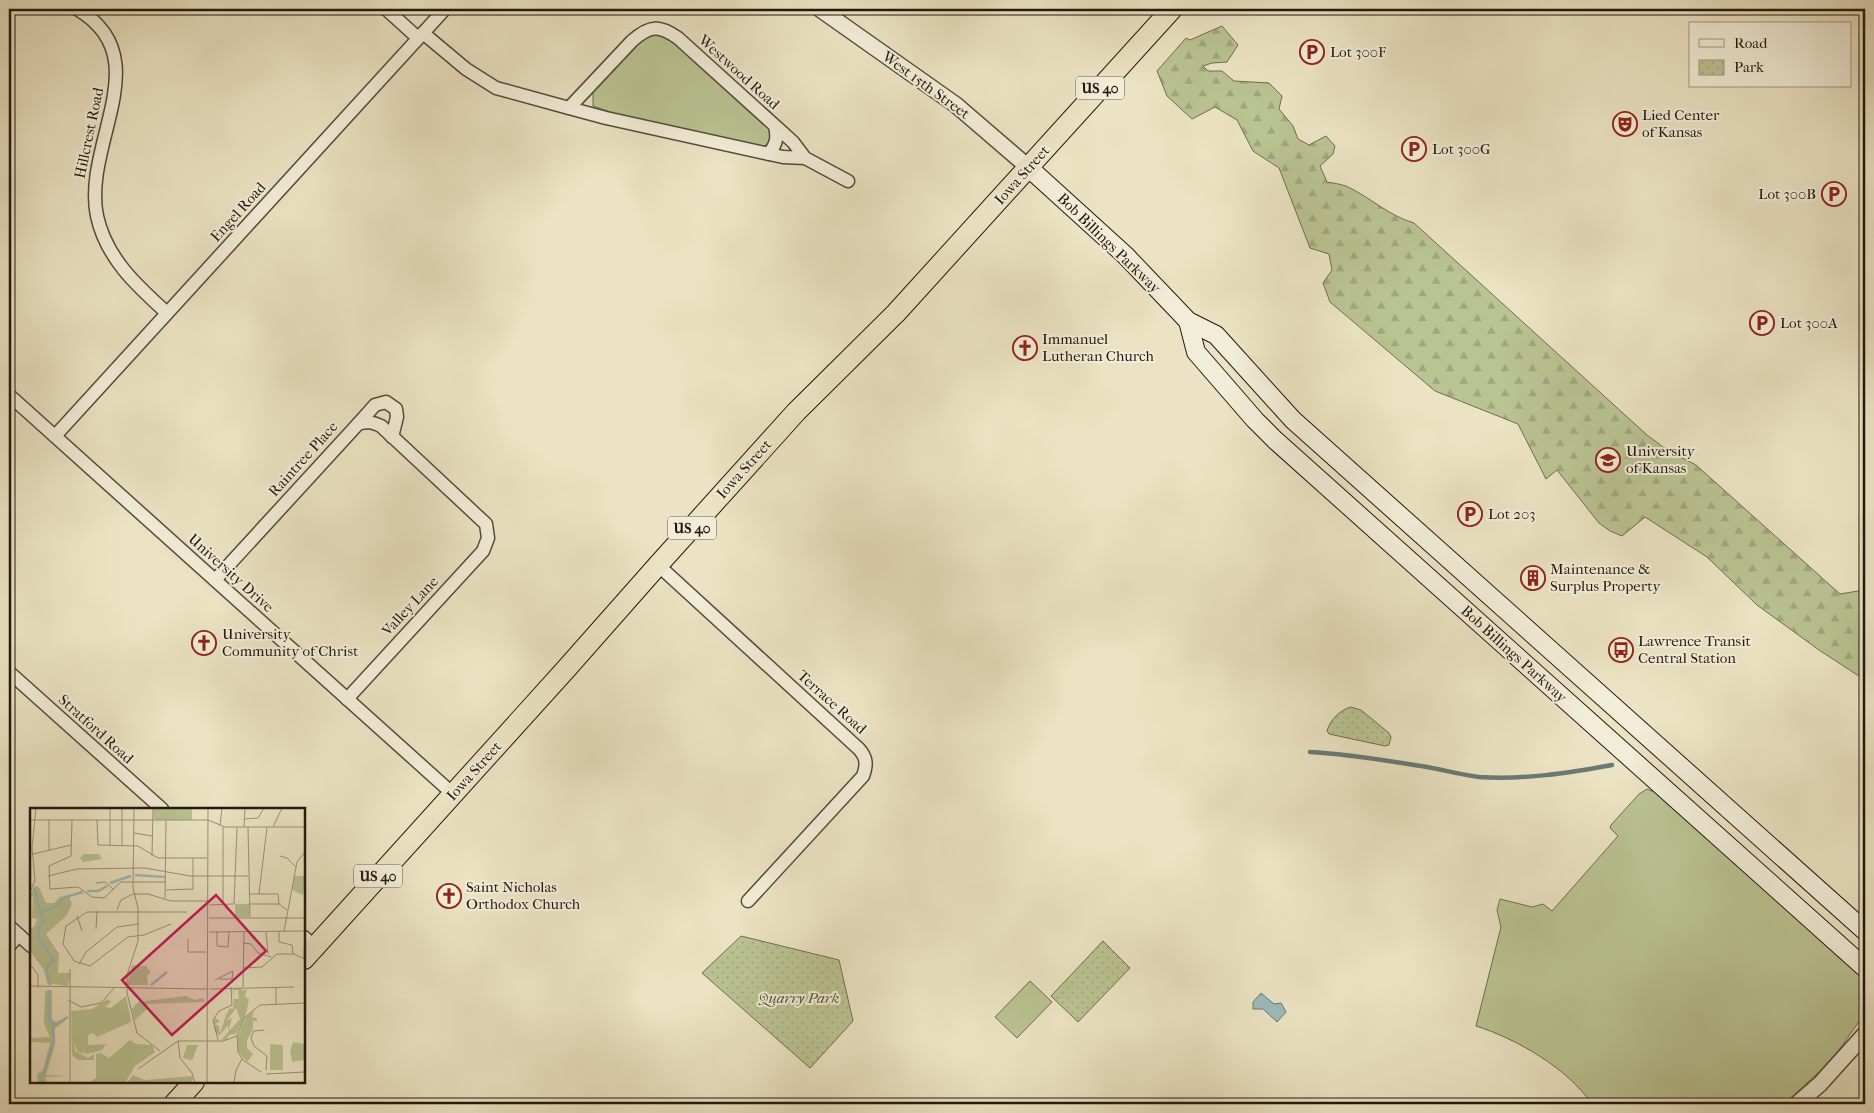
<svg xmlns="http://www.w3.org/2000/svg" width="1874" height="1113" viewBox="0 0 1874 1113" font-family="'IM FELL French Canon',serif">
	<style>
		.green { fill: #bac392; stroke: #6e6e50 }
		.forest { fill: url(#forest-firs); stroke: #6e6e50 }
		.park { fill: url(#park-dots); stroke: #6e6e50 }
		.water { fill: url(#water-ripples); stroke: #6b7a76 }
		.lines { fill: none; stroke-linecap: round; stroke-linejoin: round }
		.stream { stroke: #6b7a76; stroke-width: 4.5 }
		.minor-casing { stroke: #544b3b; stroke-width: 15 }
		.tertiary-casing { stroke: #544b3b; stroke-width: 18 }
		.secondary-casing { stroke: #22180e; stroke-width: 20 }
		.trunk-casing { stroke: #22180e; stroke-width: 22 }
		.minor { stroke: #f2edd8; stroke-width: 12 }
		.tertiary { stroke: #f2edd8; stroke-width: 15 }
		.secondary { stroke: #f2edd8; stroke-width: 18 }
		.trunk { stroke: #ebe3c3; stroke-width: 20 }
		.labels { text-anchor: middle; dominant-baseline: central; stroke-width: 4; stroke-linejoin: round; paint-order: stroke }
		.shield { fill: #f2edd8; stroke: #60584b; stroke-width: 1 }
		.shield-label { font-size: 14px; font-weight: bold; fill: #22180e }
		.poi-label { font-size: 15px; fill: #22180e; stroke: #f2edd8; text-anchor: start }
		.street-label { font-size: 15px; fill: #22180e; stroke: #f2edd8 }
		.park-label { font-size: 15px; font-style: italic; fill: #57543c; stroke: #f2edd8 }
		.inset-river { fill: none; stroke: #9bbcbc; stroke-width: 2.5 }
		.inset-road { fill: none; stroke: #9b927b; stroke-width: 1 }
		.view { fill: #c2185b; fill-opacity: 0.15; stroke: #c2185b; stroke-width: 2.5 }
		.inset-edge { fill: none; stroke: #22180e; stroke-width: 2.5 }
	</style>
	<defs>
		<pattern id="forest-firs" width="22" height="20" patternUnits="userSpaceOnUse" patternTransform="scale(1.25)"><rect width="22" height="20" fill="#bac392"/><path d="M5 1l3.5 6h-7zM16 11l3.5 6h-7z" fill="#a0a77d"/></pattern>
		<pattern id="park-dots" width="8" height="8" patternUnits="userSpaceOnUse" patternTransform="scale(1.25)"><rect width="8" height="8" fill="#bac392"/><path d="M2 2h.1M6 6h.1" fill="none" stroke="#a0a77d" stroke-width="1.8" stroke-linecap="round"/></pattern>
		<pattern id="water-ripples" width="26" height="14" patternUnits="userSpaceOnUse" patternTransform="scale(1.25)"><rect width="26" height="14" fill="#9bbcbc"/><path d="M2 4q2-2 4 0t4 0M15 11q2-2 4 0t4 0" fill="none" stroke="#85a1a0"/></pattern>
	</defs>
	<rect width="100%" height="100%" fill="#ebe3c3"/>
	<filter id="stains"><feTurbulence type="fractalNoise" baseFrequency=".004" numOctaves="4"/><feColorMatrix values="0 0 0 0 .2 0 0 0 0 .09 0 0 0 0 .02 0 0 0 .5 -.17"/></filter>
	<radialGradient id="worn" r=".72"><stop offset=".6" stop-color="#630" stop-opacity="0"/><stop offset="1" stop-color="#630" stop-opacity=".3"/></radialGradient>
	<g class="green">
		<path d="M655,34c21,2 94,76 114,94 4,8 2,18 -7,18l-143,-31 -26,-9v-14l19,-23 29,-30z"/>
		<path d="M1647,789l10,4 208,186v34l-26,37 -19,21 -36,33h-192c-25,-36 -75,-65 -116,-78l25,-99 -4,-17 3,-11 32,8 11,-3 9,7 66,-75 -8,-8 1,-3 28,-31z"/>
		<polygon points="1030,981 1052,1002 1017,1038 995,1017"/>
	</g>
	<path class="forest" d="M1222,26l16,19 -11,17 -15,1 -9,3 5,5h14l12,10 35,2 13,13 -3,13 14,17 5,13 11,6 17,-9 9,10 -2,8 -13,12 7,16c6,1 13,2 19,4 24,11 43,30 68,37l233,212 20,15 29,15 144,129 18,-3 7,3v86l-46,-30 -62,-45 -50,-48 -62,-40 -23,19 -12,-5 -11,-8 -42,-53 -11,9 -28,-55 -83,-33 -105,-89 -7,-19 9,-13 -3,-16 -19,-6 -31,-80 -26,-17 -16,-31 -22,-13 -23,12 -25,-23 -10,-25 29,-33 4,2z"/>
	<g class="park">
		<path d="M1351,707l10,3 28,23 2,4 -2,8 -4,1 -56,-12 -2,-3c3,-11 13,-21 24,-24z"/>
		<polygon points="741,936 839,960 853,1021 810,1068 702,973"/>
		<polygon points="1103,941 1130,968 1078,1022 1051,996"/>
	</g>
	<polygon class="water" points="1261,993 1274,1004 1281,1003 1286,1012 1277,1022 1263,1009 1253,1009 1253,1002"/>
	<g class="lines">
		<path class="stream" d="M1310,752c39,2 79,9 117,15 17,3 35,8 52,10 45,3 89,-4 133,-12"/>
		<defs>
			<g id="minor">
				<path d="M77,9c83,48 5,135 20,207 9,42 40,70 70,97"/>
				<polyline points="386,9 418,38"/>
				<polyline points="423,33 466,69 496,88 569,108"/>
				<path d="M769,154c7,-10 9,-15 6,-28"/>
				<path d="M805,158l-12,-16 -115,-104c-19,-13 -28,-13 -46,3l-63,67 37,10 177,39 22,1 43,23"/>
				<polyline points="9,395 453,794"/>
				<polyline points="358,424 375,405 386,402 396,409 397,417 392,437"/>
				<polyline points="55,436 445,9"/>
				<path d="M658,565l201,184c8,9 8,16 4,27l-115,125"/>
				<path d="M215,580l143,-156c9,-3 14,-2 23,2l105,98 2,14 -5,13 -136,148"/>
				<polyline points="9,672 162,809"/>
				<polyline points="9,926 31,946"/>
				<polyline points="304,937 315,947"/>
				<polyline points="9,946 19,935"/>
			</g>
			<g id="tertiary">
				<polyline points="820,9 956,105 1028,167"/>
				<polyline points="1797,1104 1820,1084 1865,1034"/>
			</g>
			<g id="secondary">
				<polyline points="1028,167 1126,256 1188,321 1216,335 1293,420 1865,931"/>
				<polyline points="1188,321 1196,352 1255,420 1275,440 1865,968"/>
			</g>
			<g id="trunk">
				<polyline points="304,959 567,668 658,565 796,412 896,313 1172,9"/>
				<polyline points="174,1104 194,1082"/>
			</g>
		</defs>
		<use href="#minor" class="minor-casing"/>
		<use href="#tertiary" class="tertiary-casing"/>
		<use href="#secondary" class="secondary-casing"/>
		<use href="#trunk" class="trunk-casing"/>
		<use href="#minor" class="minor"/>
		<use href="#tertiary" class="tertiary"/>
		<use href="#secondary" class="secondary"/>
		<use href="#trunk" class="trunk"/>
	</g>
	<defs>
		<symbol id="parking-ring" viewBox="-11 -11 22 22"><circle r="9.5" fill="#f2edd8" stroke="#8f2418" stroke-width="1.5"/><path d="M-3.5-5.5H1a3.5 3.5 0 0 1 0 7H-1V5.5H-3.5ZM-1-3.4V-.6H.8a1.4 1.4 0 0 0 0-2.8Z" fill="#8f2418"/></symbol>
		<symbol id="theatre-ring" viewBox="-11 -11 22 22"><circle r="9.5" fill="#f2edd8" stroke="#8f2418" stroke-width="1.5"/><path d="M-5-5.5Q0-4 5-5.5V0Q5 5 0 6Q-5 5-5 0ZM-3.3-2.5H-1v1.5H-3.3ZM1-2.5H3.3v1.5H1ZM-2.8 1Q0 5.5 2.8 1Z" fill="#8f2418"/></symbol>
		<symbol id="church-ring" viewBox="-11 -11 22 22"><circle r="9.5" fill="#f2edd8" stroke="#8f2418" stroke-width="1.5"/><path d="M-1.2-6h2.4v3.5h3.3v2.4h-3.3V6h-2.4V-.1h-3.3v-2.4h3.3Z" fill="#8f2418"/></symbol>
		<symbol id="university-ring" viewBox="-11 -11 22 22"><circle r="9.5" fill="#f2edd8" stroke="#8f2418" stroke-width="1.5"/><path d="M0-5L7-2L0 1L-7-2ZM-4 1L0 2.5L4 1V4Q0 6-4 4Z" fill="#8f2418"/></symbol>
		<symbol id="building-ring" viewBox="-11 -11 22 22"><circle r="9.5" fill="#f2edd8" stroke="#8f2418" stroke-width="1.5"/><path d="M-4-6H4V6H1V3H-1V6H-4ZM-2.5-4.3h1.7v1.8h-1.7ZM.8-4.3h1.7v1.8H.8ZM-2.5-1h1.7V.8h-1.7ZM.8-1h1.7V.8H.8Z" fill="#8f2418"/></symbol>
		<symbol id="bus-ring" viewBox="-11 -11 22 22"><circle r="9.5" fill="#f2edd8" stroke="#8f2418" stroke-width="1.5"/><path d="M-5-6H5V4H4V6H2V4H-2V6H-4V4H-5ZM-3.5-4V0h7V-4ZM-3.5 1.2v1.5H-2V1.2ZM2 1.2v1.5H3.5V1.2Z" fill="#8f2418"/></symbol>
	</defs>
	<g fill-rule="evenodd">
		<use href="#parking-ring" x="1298" y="38" width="28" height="28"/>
		<use href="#theatre-ring" x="1611" y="110" width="28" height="28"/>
		<use href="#parking-ring" x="1400" y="135" width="28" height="28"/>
		<use href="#parking-ring" x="1820" y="180" width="28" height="28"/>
		<use href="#parking-ring" x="1748" y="309" width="28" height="28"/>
		<use href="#church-ring" x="1011" y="334" width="28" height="28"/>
		<use href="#university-ring" x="1594" y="446" width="28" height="28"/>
		<use href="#parking-ring" x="1456" y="500" width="28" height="28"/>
		<use href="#building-ring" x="1519" y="564" width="28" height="28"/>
		<use href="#church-ring" x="190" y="629" width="28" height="28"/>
		<use href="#bus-ring" x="1607" y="636" width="28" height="28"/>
		<use href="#church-ring" x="435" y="882" width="28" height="28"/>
	</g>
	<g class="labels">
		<g class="shield">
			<rect x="1076" y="76.5" width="48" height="23" rx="4"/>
			<rect x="668" y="516.5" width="48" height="23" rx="4"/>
			<rect x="354" y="864.5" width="48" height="23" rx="4"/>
		</g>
		<g class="shield-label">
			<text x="1100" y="88">US 40</text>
			<text x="692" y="528">US 40</text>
			<text x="378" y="876">US 40</text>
		</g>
		<g class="poi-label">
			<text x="1330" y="52">Lot 300F</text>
			<text x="1642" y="115">Lied Center<tspan x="1642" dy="17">of Kansas</tspan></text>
			<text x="1432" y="149">Lot 300G</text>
			<text x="1816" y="194" text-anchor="end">Lot 300B</text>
			<text x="1780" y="323">Lot 300A</text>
			<text x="1042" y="339">Immanuel<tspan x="1042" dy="17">Lutheran Church</tspan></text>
			<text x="1626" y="451">University<tspan x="1626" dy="17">of Kansas</tspan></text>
			<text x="1488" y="514">Lot 203</text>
			<text x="1550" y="569">Maintenance &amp;<tspan x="1550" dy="17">Surplus Property</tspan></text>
			<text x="222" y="634">University<tspan x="222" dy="17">Community of Christ</tspan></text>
			<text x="1638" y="641">Lawrence Transit<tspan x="1638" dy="17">Central Station</tspan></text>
			<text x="466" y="887">Saint Nicholas<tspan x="466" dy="17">Orthodox Church</tspan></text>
		</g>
		<g class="street-label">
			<text transform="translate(739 72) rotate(42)">Westwood Road</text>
			<text transform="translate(926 85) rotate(36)">West 15th Street</text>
			<text transform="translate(89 133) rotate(-78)">Hillcrest Road</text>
			<text transform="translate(1022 175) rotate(-48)">Iowa Street</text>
			<text transform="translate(238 212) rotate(-48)">Engel Road</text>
			<text transform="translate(1109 243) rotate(44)">Bob Billings Parkway</text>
			<text transform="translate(303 459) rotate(-48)">Raintree Place</text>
			<text transform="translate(744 469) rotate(-48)">Iowa Street</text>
			<text transform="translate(231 573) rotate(42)">University Drive</text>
			<text transform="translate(410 606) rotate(-47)">Valley Lane</text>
			<text transform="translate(1514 654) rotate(42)">Bob Billings Parkway</text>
			<text transform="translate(832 702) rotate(42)">Terrace Road</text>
			<text transform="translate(96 729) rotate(42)">Stratford Road</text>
			<text transform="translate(474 771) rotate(-48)">Iowa Street</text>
		</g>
		<g class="park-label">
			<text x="799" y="998">Quarry Park</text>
		</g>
	</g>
	<g transform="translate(30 808)">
		<rect width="275" height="275" fill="#ebe3c3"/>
		<path d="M4,78l5,1 7,16h8l6,-6 9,-1 3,8 -5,11 -21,19 13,20 -1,19h12l-2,13 -21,-3 -3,-13 -14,-19v-23l4,-1 3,-8 -5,-1 1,-21 -3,-1zM102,157l14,1 5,7 -4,2 1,10h-21zM203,181h9l1,2 4,-2 -2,8 4,2 -3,15 -10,20 -7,1 -3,5h-5l19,-21 -4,-11 -9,12 5,-2 -4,13v-6l-8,10h-2l-4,-5v-7l1,-6 5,5 -6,2 5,2 1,8 6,-19 4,-7 3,1 1,-10h5l-1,-9h-4l-1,7zM224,203l-2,6 5,1v3h-4v9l-6,10v8l6,6 -6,8 -9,-11v-15l8,-19zM263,234l12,2v16l-13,2 -2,-11zM240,236l13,1v25h-13z" fill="#bac392"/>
		<path d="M264,68h11l-2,19 -11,-5zM22,182v29l3,3 11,-2 -12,9 1,15 -9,31 23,1 -23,1 1,6h-9l-1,-9 6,-4 7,-27 -20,-1v-4l20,-1 -6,-13 1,-33zM96,188l5,26 -34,15 -4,-4 -5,2v10l18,-1 -4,6 -15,4 -5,-5 3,5 -8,-3 -4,-11 -2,-29 21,-2 16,-10 3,3 -6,5 6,1zM156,188l9,4 8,-2 2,4 -58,2v5l-12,11 -3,-11 6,-7zM41,211l4,32 13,7 6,-4v6h-16l-6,-5zM100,232l6,4 16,1 3,7 -20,14 -10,17h-37l8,-5v-24l5,-1 8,5zM103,267l12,5 47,-4 1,3 -2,4h-64z" fill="#bac392"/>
		<path d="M157,237h11l-6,15 -9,-2z" fill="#bac392"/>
		<path d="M123,0h39v12h-38zM54,46h15l3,5 -19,3 -3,-4zM219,96v13h-14v-13z" fill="#bac392"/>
		<path class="inset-river" d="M105,67l30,2M80,75l21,-7M4,80l9,33 -5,9 1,8 15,23 -7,6M57,83h11l9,-5M10,105l15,-6 10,-10 18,-5M16,160l4,17M121,177l16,-13M24,217l14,-8M10,275l14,-41 -1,-18 -4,-4v-30"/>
		<path class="inset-road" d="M80,0v37M92,0v37M104,0l-1,80 5,20v33l-11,34v18l10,40 23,18M214,11l14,-1 6,-10M0,12h178M19,12v31M42,12l-1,36 -22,10 1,23 28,-2 14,10 12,1 17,-16h45M67,12l1,25 40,1 20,12h49M178,12l17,7h80M190,18l2,-18M214,19l1,-19M218,19l2,90M243,19l9,-19M104,25l18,3M3,46l38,-9M122,48l1,-48M250,48l7,2 9,9M18,68l29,-7 68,-1 45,8h58M66,75l9,-1 8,7M136,82l27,-1v-31M0,84l5,-12 -3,-32 4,-40M219,86h29M229,86l8,-67M248,86l1,10 8,6M135,90l1,-77M220,96h29M179,97l25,-1 3,-76M193,97v-78M87,102l4,-10 12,-6h15l23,7h37M47,108l5,15M179,110h96M141,116l-27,11 -16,2 -38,29 -16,-5 -11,-17 3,-18 21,-14h100M66,121l1,-18M249,123v11l13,3 1,9M254,123l13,-69 8,-10M179,124l96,-1M187,124v14l11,1 1,-15M236,124l2,22M158,131v13h18M214,135l7,1 7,9 13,4M274,151l1,-28M0,156l8,11v13M49,156l7,-12 31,-25 22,-3M213,160l19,-1 15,-13h17l11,5M185,172l18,-9 -1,8h-13M0,178l177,3M213,179l1,-55M246,179v18M179,181l85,-2M38,192l13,7 20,-4 13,-15M234,222l-10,1 -3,7 3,8 13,10 -1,14M188,232l-5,-20 6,-9 13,-6 -1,-18M148,233l2,17 12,15 3,10M108,261l40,-28h45l14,-5M231,264l-18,-12 -5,-8 -1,-16 7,-18 16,-13 45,-2M236,266l39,-2M40,275v-114M177,275l1,-275M204,275l2,-13 6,-11"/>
		<path class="view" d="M186,87l50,56 -94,84 -50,-55z"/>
		<rect width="275" height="275" class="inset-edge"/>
	</g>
	<rect width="1874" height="1113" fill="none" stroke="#ebe3c3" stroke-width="30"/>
	<rect x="10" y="10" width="1854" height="1093" fill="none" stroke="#22180e" stroke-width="2.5"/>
	<rect x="15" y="15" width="1844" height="1083" fill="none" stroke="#22180e"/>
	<rect x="1689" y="22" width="162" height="65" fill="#f2edd8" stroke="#9f9887"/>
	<rect x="1699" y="39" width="25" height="8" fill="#f2edd8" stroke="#9f9887"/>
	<text x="1734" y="48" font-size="15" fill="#22180e">Road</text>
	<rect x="1699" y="60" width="25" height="15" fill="url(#park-dots)" stroke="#9f9887"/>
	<text x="1734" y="72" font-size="15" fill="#22180e">Park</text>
	<rect width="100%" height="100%" filter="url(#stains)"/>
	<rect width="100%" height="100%" fill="url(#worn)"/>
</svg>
